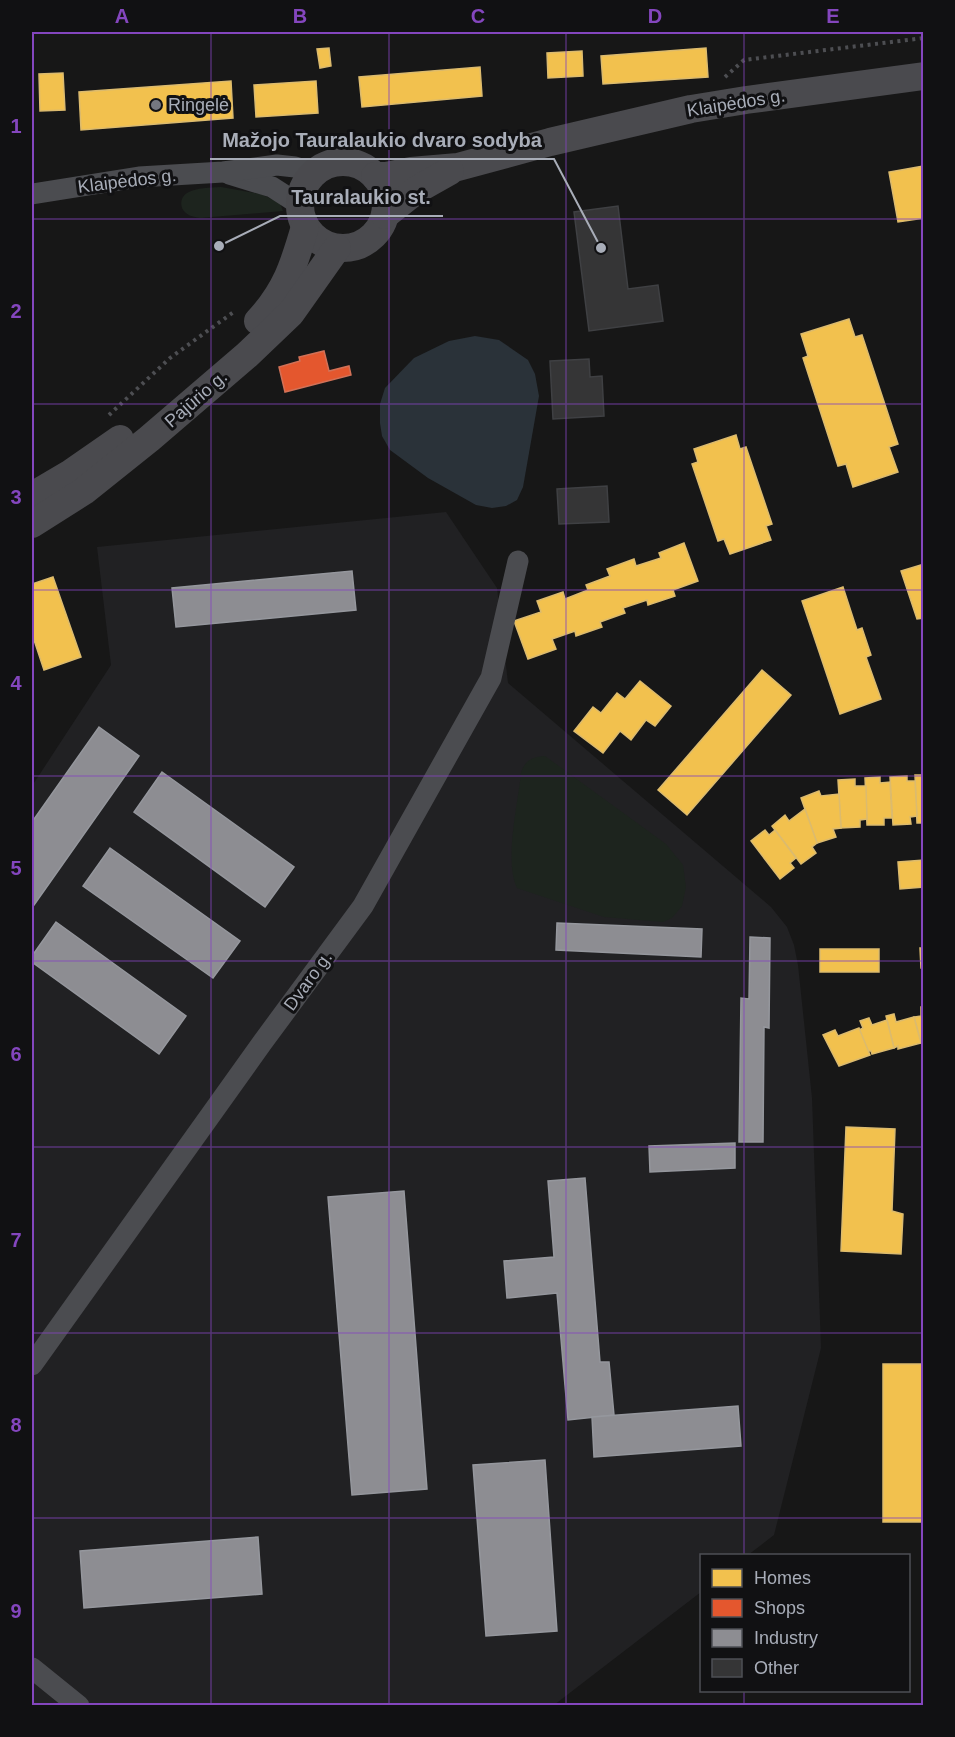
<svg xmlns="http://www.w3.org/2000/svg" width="955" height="1737" viewBox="0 0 955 1737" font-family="Helvetica,sans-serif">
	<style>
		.built { fill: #212123 }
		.green { fill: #1d241e }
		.water { fill: #2a3239 }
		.homes { fill: #f2c14e; stroke: #dcbb6e; stroke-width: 1.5 }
		.shops { fill: #e4572e; stroke: #d27157; stroke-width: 1.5 }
		.industry { fill: #8d8d92; stroke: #95979d; stroke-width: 1.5 }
		.building { fill: #353536; stroke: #3f4043; stroke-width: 1.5 }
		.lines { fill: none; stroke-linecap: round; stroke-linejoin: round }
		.path { stroke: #4d4e52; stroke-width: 4; stroke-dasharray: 3 4.5; stroke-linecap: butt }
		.street { stroke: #4b4c50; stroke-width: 21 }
		.secondary { stroke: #4a4a4e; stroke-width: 28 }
		.grid { fill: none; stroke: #8446be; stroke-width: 1.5; stroke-opacity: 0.55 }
		.poi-dot { fill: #757880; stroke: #111113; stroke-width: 2 }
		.labels { text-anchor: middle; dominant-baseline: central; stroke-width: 6; stroke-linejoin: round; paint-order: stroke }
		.street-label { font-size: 18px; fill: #a8adb8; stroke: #111113 }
		.poi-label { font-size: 18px; fill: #a8adb8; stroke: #111113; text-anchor: start }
		.leader { fill: none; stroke: #a8adb8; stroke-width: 2 }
		.callout-dot { fill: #a8adb8; stroke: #111113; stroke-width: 2 }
		.callout-label { font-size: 20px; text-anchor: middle; font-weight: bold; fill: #a8adb8; stroke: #111113; stroke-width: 6; stroke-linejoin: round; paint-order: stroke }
		.neatline { fill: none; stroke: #8446be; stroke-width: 2 }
		.grid-label { font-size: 20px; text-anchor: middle; font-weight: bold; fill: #8446be }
	</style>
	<rect width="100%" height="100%" fill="#171717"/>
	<polygon class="built" points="446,512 497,588 508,683 771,907 787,927 794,945 798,965 812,1098 821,1348 774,1535 748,1555 702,1556 701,1592 554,1705 32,1706 32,786 111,665 97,547"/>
	<g class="green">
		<path d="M221,187l40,7 19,9 3,8 -83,7c-5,-1 -11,-2 -14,-5 -7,-5 -6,-16 1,-20 11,-6 22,-5 34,-6z"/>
		<path d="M545,756l121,88 17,21 3,22 -4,19 -10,12 -9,4 -59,-5 -87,-29c-13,-27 1,-84 4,-115 4,-13 11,-16 24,-17z"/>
	</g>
	<polygon class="water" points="475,336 499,340 528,360 535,374 539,396 523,487 517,500 506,506 492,508 476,505 428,478 390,450 382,436 380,423 380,404 385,388 414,358 449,341"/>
	<g class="homes">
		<polygon points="329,48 331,66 320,68 317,49"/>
		<polygon points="706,48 708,77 603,84 601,56"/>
		<polygon points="582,51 583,76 548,78 547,53"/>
		<polygon points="480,67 482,96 362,107 359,77"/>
		<polygon points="63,73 65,110 40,111 39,74"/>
		<polygon points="231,81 233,118 81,130 79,92"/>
		<polygon points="316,81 318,113 256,117 254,85"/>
		<polygon points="924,166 924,218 898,222 889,172"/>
		<polygon points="849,319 855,337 862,335 898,444 889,447 898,472 853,487 846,464 838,466 803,358 808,356 801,334"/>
		<polygon points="736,435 740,449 746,447 772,524 766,526 771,540 730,554 724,539 718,541 692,464 698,462 694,449"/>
		<polygon points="684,543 698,581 673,590 675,596 648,605 647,600 623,608 625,613 600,622 602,627 576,636 575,631 552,639 556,649 528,659 514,621 541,612 537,601 563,592 565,599 588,590 586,585 610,576 607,569 634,559 636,566 661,558 659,553"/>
		<polygon points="924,564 924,618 917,619 901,571"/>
		<polygon points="53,577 81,657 44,670 32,634 32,584"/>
		<polygon points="843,587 857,630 862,628 871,655 866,657 881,699 840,714 802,601"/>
		<polygon points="762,670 791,695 687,815 658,790"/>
		<polygon points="640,681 671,706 655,726 646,720 631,740 620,731 603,753 574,731 593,707 601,713 617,693 625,699"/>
		<polygon points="915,775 924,775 924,823 917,823"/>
		<polygon points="907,776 907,781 915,781 917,816 910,817 911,824 893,825 890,777"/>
		<polygon points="880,777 880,783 890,782 892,818 884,818 884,825 867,825 865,778"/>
		<polygon points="855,779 855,786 866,786 867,819 860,820 860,827 841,828 838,780"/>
		<polygon points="819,791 821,796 839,794 841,828 833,829 836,837 817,843 801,798"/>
		<polygon points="805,809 817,843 812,847 816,853 801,864 772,826 785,815 789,821"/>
		<polygon points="765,830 769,835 775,830 796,858 790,863 794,868 780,879 751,841"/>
		<polygon points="924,860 924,887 900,889 898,862"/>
		<polygon points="920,948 924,948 924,968 921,968"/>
		<rect x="820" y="949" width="59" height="23"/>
		<polygon points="921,1007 924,1007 924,1043 921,1043 914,1017 921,1016"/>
		<polygon points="894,1014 896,1022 914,1017 921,1043 898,1049 898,1046 894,1048 886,1016"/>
		<polygon points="869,1018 872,1025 887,1020 894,1048 872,1054 871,1051 868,1051 859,1030 863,1028 860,1021"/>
		<polygon points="859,1028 870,1055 839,1066 823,1035 835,1030 838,1036"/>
		<polygon points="846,1127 895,1129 892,1211 903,1214 901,1254 841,1251"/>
		<rect x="883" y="1364" width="41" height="158"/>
	</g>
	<polygon class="shops" points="324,351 329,371 349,366 351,375 285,392 279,367 300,361 299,357"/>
	<g class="industry">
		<polygon points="352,571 356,610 176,627 172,588"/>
		<polygon points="99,727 139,756 32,908 32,822"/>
		<polygon points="162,772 294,867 265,907 134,812"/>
		<polygon points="110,848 240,941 213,978 83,886"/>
		<polygon points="56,922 186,1016 159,1054 32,962 32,956"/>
		<polygon points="557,923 702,929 701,957 556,950"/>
		<polygon points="750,937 770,938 769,1028 764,1027 763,1142 739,1142 741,998 749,999"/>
		<polygon points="735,1143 735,1168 650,1172 649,1146"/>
		<polygon points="585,1178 600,1362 609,1362 614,1415 568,1420 557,1293 507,1298 504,1261 554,1257 548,1181"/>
		<polygon points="404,1191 427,1489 352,1495 328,1197"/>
		<polygon points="738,1406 741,1446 594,1457 592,1417"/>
		<polygon points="545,1460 557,1631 486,1636 473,1465"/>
		<polygon points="258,1537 262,1594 84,1608 80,1551"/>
	</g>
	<g class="building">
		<polygon points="618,206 628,289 658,285 663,321 589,331 574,212"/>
		<polygon points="589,359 590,377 602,376 604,416 553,419 550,361"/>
		<polygon points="607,486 609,522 559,524 557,489"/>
	</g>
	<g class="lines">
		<g class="path">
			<polyline points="725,77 744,60 924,38"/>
			<polyline points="109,415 170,358 235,311"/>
		</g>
		<g class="street">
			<polyline points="229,174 272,187 300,205"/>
			<polyline points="32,194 139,177 223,172 277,165 295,167 314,173"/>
			<polyline points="32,1365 262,1043 363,906 491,678 518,561"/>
			<polyline points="32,1668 79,1706"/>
		</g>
		<g class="secondary">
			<circle cx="343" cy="205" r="43"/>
			<polyline points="375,176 386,176 411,171 458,167 550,142 691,109 746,100 924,76"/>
			<polyline points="385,215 418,189 450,171"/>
			<path d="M258,321c28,-30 36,-56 47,-94"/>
			<polyline points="32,496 71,473 120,439"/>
			<polyline points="32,524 84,491 149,439 247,355 291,313 337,248"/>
		</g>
	</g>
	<path class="grid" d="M211,32v1674M389,32v1674M566,32v1674M744,32v1524M32,219h892M32,404h892M32,590h892M32,776h892M32,961h892M32,1147h892M32,1333h892M32,1518h892M744,1690v16"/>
	<circle class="poi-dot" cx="156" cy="105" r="6"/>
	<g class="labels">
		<g class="street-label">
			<text transform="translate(736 103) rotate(-9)">Klaipėdos g.</text>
			<text transform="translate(127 181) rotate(-7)">Klaipėdos g.</text>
			<text transform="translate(196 399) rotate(-41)">Pajūrio g.</text>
			<text transform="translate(308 981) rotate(-54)">Dvaro g.</text>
		</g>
		<g class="poi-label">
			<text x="168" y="105">Ringelė</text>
		</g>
	</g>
	<path class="leader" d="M601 248L554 159H210M219 246L280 216H443"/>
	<g class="callout-dot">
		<circle cx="601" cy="248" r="6"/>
		<circle cx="219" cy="246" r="6"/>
	</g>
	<g class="callout-label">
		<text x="382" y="147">Mažojo Tauralaukio dvaro sodyba</text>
		<text x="361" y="204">Tauralaukio st.</text>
	</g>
	<rect width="955" height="1737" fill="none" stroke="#111113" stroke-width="66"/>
	<rect x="700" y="1554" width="210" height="138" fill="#111113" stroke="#4d4f55" stroke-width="1.5"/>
	<rect x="712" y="1569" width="30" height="18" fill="#f2c14e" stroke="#4d4f55" stroke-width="1.5"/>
	<text x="754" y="1584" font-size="18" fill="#a8adb8">Homes</text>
	<rect x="712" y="1599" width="30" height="18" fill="#e4572e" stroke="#4d4f55" stroke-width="1.5"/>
	<text x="754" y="1614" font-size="18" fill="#a8adb8">Shops</text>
	<rect x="712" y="1629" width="30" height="18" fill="#8d8d92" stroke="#4d4f55" stroke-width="1.5"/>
	<text x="754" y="1644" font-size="18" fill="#a8adb8">Industry</text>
	<rect x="712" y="1659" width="30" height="18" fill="#353536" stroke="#4d4f55" stroke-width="1.5"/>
	<text x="754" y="1674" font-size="18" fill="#a8adb8">Other</text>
	<rect x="33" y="33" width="889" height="1671" class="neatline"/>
	<g class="grid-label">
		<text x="122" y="23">A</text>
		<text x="300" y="23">B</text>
		<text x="478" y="23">C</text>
		<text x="655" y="23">D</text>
		<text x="833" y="23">E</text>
		<text x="16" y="133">1</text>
		<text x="16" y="318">2</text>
		<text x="16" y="504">3</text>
		<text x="16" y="690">4</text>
		<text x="16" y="875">5</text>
		<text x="16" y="1061">6</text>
		<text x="16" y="1247">7</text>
		<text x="16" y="1432">8</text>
		<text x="16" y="1618">9</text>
	</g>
</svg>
